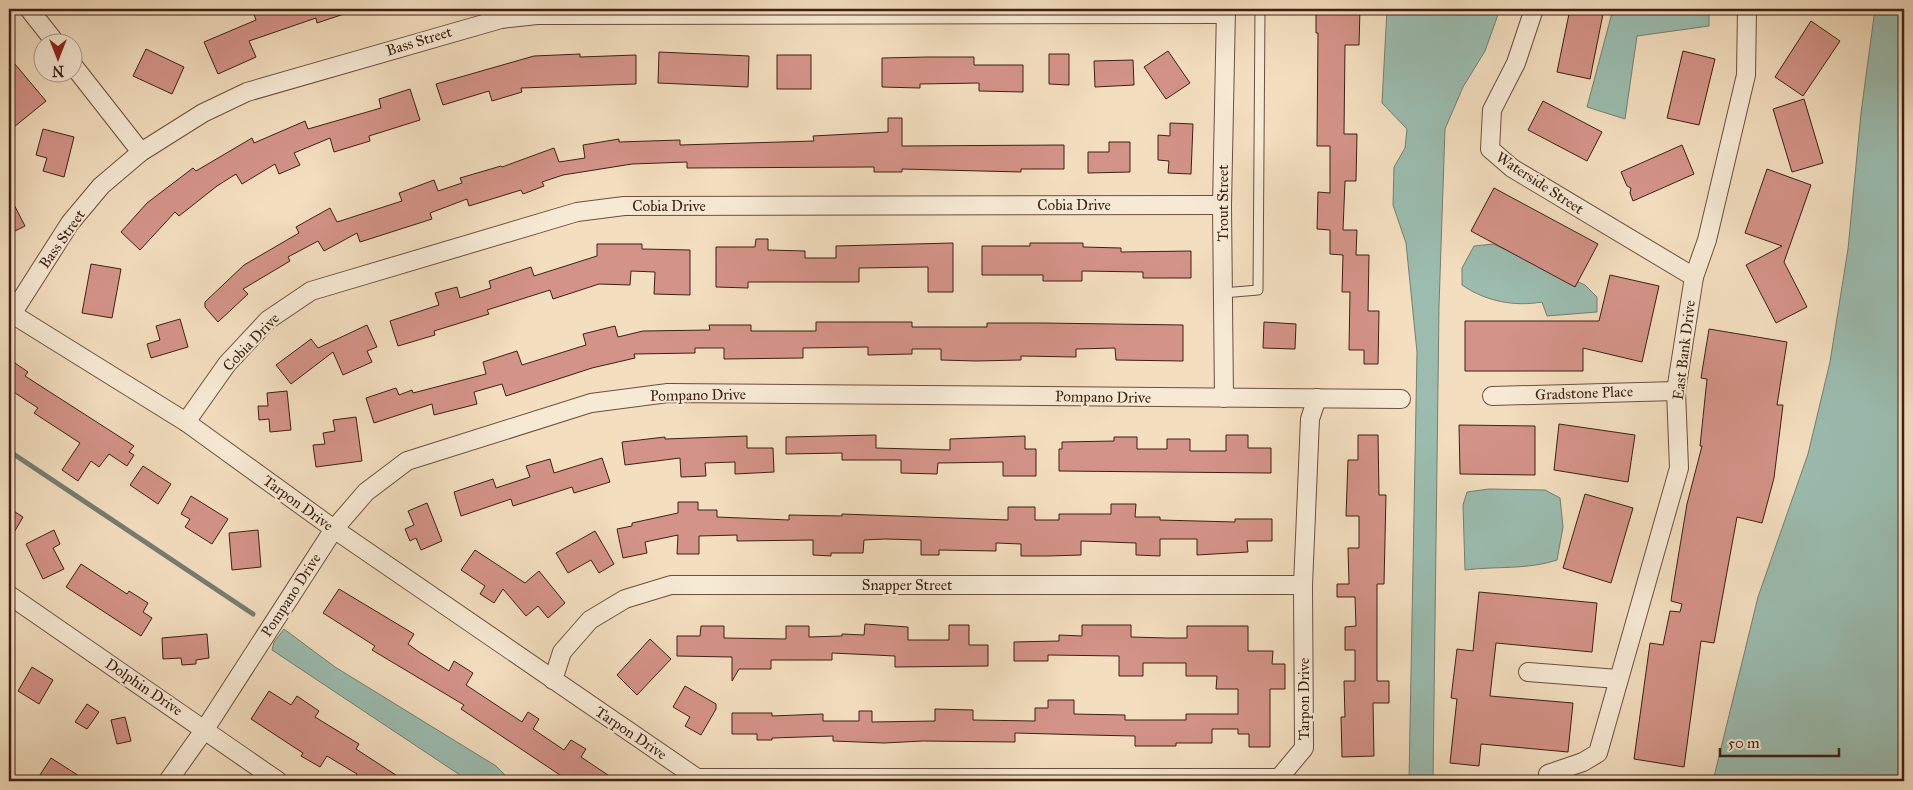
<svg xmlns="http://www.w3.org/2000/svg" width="1913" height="790" viewBox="0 0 1913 790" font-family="'IM FELL Great Primer',serif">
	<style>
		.water { fill: #9bbcaf; stroke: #767e70 }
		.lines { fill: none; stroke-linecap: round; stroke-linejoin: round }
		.stream { stroke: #767e70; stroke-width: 5 }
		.building { fill: #d49388; stroke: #3e2012 }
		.lane-casing { stroke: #6b503d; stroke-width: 11 }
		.street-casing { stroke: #6b503d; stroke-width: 20 }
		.lane { stroke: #f7ead5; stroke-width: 9 }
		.street { stroke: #f7ead5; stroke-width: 18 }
		.labels { text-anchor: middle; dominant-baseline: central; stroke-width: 4; stroke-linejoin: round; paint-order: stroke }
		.street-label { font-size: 15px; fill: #3e2012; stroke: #f7ead5 }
	</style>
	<rect width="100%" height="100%" fill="#f3debf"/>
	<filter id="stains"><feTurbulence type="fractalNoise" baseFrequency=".004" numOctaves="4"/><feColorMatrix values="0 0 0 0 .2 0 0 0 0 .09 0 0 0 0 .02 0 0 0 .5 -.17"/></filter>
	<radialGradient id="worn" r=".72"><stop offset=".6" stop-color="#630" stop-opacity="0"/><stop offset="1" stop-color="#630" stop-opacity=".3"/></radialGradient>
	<g class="water">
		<polygon points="1387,9 1500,9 1485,51 1463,87 1445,129 1439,306 1433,781 1409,781 1417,352 1406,243 1393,205 1394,167 1405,148 1407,129 1382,103"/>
		<polygon points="1613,9 1709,9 1709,26 1637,36 1625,119 1587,107"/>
		<polygon points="1875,9 1904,9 1904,781 1713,781 1758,597 1808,454 1830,362 1848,249 1861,113"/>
		<path d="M1493,244l92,41 12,12v15l-50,4 -5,-14c-28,5 -57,-1 -80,-17v-17l12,-22z"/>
		<path d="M1489,489l56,1 15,8 3,29 -6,33c-29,10 -62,6 -92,10l-2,-65 4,-13z"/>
		<polygon points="284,629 335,667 496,766 511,781 469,781 272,650 274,642"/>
	</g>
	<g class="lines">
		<polyline class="stream" points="9,451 253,614"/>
	</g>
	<g class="building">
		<polygon points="252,9 353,9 353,11 317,23 316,18 249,41 256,57 218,74 204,42 256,20"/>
		<polygon points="1316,9 1360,9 1359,45 1345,45 1344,134 1357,134 1356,181 1345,181 1343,230 1357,230 1356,255 1369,255 1368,311 1379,311 1378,364 1364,364 1364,350 1349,350 1350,292 1342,292 1343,255 1330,254 1330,230 1317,229 1318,192 1330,193 1330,146 1317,146 1318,33 1316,33"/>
		<polygon points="1570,9 1603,14 1590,79 1557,72"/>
		<polygon points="1811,21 1840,41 1803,96 1775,77"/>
		<polygon points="146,49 184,67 172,94 133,76"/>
		<polygon points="1168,51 1190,83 1166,99 1144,67"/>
		<polygon points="1683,51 1715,59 1699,125 1667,118"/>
		<polygon points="659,52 749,56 748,87 658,83"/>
		<polygon points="580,54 580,57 636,55 636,84 521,88 522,92 492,101 489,91 443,105 436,84 534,56"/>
		<polygon points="1049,54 1069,54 1069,85 1049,84"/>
		<rect x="777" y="55" width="34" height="34"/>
		<polygon points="9,57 46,101 9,131"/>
		<polygon points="927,57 974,57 974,65 1023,65 1023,92 979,91 979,83 920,84 920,88 882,87 882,58"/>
		<polygon points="1133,60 1134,85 1095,87 1094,61"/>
		<polygon points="410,89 420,120 369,136 370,141 334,152 330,138 294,153 300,165 279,174 275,164 242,184 236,174 217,186 179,216 175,212 140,250 121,232 147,203 193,168 196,171 252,138 254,143 305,121 308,129 381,108 379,99"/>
		<polygon points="1804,99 1823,163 1792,172 1773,109"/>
		<polygon points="1543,101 1602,132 1587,161 1528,130"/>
		<polygon points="888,118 902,118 902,146 1064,145 1064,169 1021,169 1021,172 902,169 902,172 874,172 874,167 687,168 687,162 632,164 563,175 542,182 544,186 523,194 521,190 469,206 467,199 430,213 432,219 360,242 357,233 324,251 318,241 288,257 290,261 243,289 248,294 218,322 205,307 205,302 244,265 299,233 296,227 330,208 337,222 402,201 399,193 434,180 438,191 462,183 460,178 501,166 502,167 554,148 559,162 585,158 583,145 619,139 619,142 680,140 680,145 814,141 813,136 888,132"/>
		<polygon points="1170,123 1193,124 1191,174 1168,173 1169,161 1158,160 1158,135 1170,136"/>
		<polygon points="43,129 74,137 64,177 43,171 47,158 36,155"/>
		<polygon points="1109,142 1130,142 1130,172 1088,173 1088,152 1109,152"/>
		<polygon points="1682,145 1694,174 1633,201 1630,193 1631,188 1627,186 1621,172"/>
		<polygon points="1767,169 1811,185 1784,262 1807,307 1776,323 1746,265 1782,246 1745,233"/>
		<polygon points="1494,188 1598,244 1575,287 1471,231"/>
		<polygon points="9,195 25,226 9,234"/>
		<polygon points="756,239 768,239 768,250 805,251 805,258 836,258 836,246 953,243 953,292 928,292 928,267 859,268 859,282 748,282 748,288 716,287 716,247 755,247"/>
		<polygon points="1030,243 1083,243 1083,247 1121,248 1121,252 1191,251 1191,278 1143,278 1143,272 1082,271 1082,281 1043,281 1043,275 982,275 982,246 1030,246"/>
		<polygon points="597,244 642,244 642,249 690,250 690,295 654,294 655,272 631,271 630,285 599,284 553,299 550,290 487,310 489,314 434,331 435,335 398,346 390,321 439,305 435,293 457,287 460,298 491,288 489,281 531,267 534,276 597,256"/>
		<polygon points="91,264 121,269 112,318 82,313"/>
		<polygon points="1610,275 1659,286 1642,362 1583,348 1583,371 1465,371 1465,321 1599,321"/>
		<polygon points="180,319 188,347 151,358 147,344 160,340 156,326"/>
		<polygon points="816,322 912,322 912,327 987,327 987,323 1042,323 1183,325 1183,361 1116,360 1115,348 1076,349 1076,357 1021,356 1021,360 976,361 941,360 941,349 912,349 912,354 868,355 868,347 803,348 803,358 724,359 724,348 695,348 695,353 634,354 635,358 592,368 506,396 502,384 474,392 477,404 434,415 432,404 374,423 366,398 396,388 399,395 412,390 413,393 486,374 483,362 517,351 522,365 586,345 583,334 615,326 618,337 643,331 710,330 709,325 751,325 751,331 816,331"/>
		<polygon points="1264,322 1296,324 1295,349 1263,348"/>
		<polygon points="367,325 377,347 367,351 372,362 343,375 333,352 291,384 276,365 311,339 318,348"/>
		<polygon points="1709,329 1787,342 1777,405 1783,405 1774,478 1762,523 1737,517 1714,643 1701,641 1684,767 1634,759 1650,643 1663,645 1670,611 1680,612 1682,604 1671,601 1672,594 1687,504 1702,446 1700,446 1707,379 1701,378"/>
		<polygon points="9,359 28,372 25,376 134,446 129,452 134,455 127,466 109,454 99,467 91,461 78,481 62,470 80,443 34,413 38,408 9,389"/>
		<polygon points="287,391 291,430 270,432 269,419 259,420 258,406 268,406 267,393"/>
		<polygon points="356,417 362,461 316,467 313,445 325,444 323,433 335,431 333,420"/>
		<polygon points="1559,424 1635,435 1628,482 1554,470"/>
		<polygon points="1459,425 1535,426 1535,475 1460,474"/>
		<polygon points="876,435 876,448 950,450 950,439 1025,436 1025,449 1036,449 1036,476 1003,476 1003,462 938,463 937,474 901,473 901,460 842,460 842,453 786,454 786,437"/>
		<polygon points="1226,435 1248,435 1248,448 1271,448 1271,473 1059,471 1059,449 1062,449 1062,442 1114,441 1114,437 1137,437 1137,449 1167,449 1167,439 1190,439 1190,451 1226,451"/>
		<polygon points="1358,435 1378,435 1379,495 1386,495 1384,584 1377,584 1377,681 1389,681 1389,703 1373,703 1374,756 1342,757 1341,717 1345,717 1344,681 1355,681 1355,650 1345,650 1345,627 1356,626 1355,597 1337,597 1337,584 1349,584 1348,548 1359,548 1359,516 1346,516 1348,460 1358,460"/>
		<polygon points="747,436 747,448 773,448 774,472 735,474 735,462 705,463 706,476 681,477 680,458 625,465 622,442 665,437 665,439"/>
		<polygon points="602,458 610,482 574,493 572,487 513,506 511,499 461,516 454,492 493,479 496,488 530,477 526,466 550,459 554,473"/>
		<polygon points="143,466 171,484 158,504 130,485"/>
		<polygon points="1585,494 1633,508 1611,583 1563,568"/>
		<polygon points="191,496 228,519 212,544 185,527 190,519 181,514"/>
		<polygon points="678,502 698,502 698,510 717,510 717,517 789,520 789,515 842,516 842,514 1008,520 1008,507 1035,507 1035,520 1059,520 1059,514 1111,514 1111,504 1136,504 1135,517 1160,517 1160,520 1235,522 1235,519 1272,519 1272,541 1247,541 1248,552 1197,555 1197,539 1160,539 1160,556 1136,555 1136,543 1081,541 1081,555 1048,556 1021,556 1021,544 996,543 996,551 939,550 939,555 921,555 921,540 885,539 864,540 863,553 831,553 831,556 813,555 813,540 737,541 737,535 699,536 699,554 677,554 678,535 645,542 647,553 623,558 617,529 632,526 632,523 678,513"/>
		<polygon points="427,503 442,541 421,550 416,538 410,541 405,529 414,525 408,511"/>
		<polygon points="9,508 23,517 9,541"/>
		<polygon points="54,530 60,544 53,548 64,569 43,579 26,544"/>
		<polygon points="258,530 261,567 232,570 229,533"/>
		<polygon points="595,531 614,564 599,573 591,560 568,573 556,553"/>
		<polygon points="475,550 525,583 539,571 565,603 548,618 538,606 526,616 503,589 494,603 480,594 485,586 461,570"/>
		<polygon points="81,564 127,594 129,591 148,603 143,612 152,618 141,636 66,587"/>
		<polygon points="339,589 414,634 408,644 419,652 449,671 454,661 473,673 466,685 522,722 528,712 539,719 533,729 564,750 571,740 586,749 581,757 617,781 569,781 461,709 464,705 372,650 375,646 323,613"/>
		<polygon points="1479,592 1597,603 1592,652 1496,643 1490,696 1573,703 1568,752 1481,744 1479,766 1450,763 1457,699 1451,698 1457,649 1473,651"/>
		<polygon points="865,624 908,627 908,640 949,640 949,625 969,625 969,645 988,645 988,666 895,667 895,656 832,653 832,660 771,660 771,669 739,669 732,681 732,657 677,656 677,636 700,636 701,626 724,626 724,638 786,639 786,626 809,626 809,637 842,636 842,634 864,635"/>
		<polygon points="1082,625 1131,625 1131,637 1167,638 1187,638 1187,626 1248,626 1248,651 1273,651 1272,664 1285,664 1285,689 1270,689 1270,747 1249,747 1249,734 1238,734 1238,729 1212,729 1212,743 1176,743 1176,746 1135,746 1135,736 1088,735 1015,733 1015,742 923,741 884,743 833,741 833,736 772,738 772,740 757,740 757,734 732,734 732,713 772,713 772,716 823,714 823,721 859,721 859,711 872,711 872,722 935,721 935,709 973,710 973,720 1035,721 1035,708 1048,708 1048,700 1074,700 1074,714 1125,715 1125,720 1186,720 1186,714 1238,714 1238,689 1216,689 1217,676 1186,676 1186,663 1143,663 1143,676 1119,676 1119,656 1048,655 1048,661 1014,661 1014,642 1059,641 1059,635 1082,636"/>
		<polygon points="207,634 209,658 196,660 196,664 182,665 181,658 163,659 162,638"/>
		<polygon points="650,639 671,659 637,695 617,675"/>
		<polygon points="32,667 53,680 39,704 18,691"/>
		<polygon points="685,686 716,704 716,709 701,735 685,726 690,717 673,707"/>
		<polygon points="269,691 291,705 297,696 319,711 315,717 359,744 356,749 405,781 362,781 355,777 357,774 327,756 320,767 301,756 303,753 251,719"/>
		<polygon points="87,704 99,712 87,729 75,722"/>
		<polygon points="125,717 131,741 117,744 111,720"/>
		<polygon points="51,758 87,781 36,781"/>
	</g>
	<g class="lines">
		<defs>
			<polyline id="lane" points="1223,293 1258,290 1260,9"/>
			<g id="street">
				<polyline points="29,9 55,42"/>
				<polyline points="1534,9 1516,63 1492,110 1490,149 1512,168 1694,277"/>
				<polyline points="72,64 141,152"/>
				<polyline points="9,312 186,422 334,529 697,778 1279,778 1304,748 1303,585 1310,419 1317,398"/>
				<polyline points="12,314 70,223 101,186 141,152 203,113 247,92 501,19 537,15 1226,14"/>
				<polyline points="1492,396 1676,391"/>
				<polyline points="1224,398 1222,205 1226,9"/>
				<polyline points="186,422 227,364 268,320 311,291 577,212 624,206 1222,205"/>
				<polyline points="9,595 278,781"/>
				<polyline points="1528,672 1618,679"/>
				<polyline points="553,680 562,652 590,620 625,599 671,585 1303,585"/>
				<polyline points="1548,774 1583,762 1598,753 1679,468 1676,391 1694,277 1707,240 1746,75 1747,9"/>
				<polyline points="168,781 205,729 334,529 366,492 407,461 591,403 668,393 1401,399"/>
			</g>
		</defs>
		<use href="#lane" class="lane-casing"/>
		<use href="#street" class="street-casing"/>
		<use href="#lane" class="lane"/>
		<use href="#street" class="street"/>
	</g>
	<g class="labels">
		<g class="street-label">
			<text transform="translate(419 41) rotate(-17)">Bass Street</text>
			<text transform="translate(1540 183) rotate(33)">Waterside Street</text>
			<text transform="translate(1223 203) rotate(-90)">Trout Street</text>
			<text x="1074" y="205">Cobia Drive</text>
			<text x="669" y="206">Cobia Drive</text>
			<text transform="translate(62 239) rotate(-55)">Bass Street</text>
			<text transform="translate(251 342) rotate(-46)">Cobia Drive</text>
			<text transform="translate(1684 350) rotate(-83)">East Bank Drive</text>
			<text transform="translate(1584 393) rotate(-2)">Gradstone Place</text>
			<text transform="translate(698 395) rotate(-1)">Pompano Drive</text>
			<text transform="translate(1103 397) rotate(1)">Pompano Drive</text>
			<text transform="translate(298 503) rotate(36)">Tarpon Drive</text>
			<text x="907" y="585">Snapper Street</text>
			<text transform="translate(291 595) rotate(-57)">Pompano Drive</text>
			<text transform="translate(144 687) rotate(34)">Dolphin Drive</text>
			<text transform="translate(1304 699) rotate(-90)">Tarpon Drive</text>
			<text transform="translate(631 733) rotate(34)">Tarpon Drive</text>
		</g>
	</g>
	<rect width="1913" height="790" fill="none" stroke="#f3debf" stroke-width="30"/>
	<rect x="10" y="10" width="1893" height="770" fill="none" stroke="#3e2012" stroke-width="2.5"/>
	<rect x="15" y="15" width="1883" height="760" fill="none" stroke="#3e2012"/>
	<g transform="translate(58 58) rotate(180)"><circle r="24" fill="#f7ead5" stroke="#ad9987"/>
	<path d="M0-4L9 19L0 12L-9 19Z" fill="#8f2418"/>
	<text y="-8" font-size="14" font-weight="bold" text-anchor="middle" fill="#3e2012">N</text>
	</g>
	<path d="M1720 748v8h119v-8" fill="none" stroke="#3e2012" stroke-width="2.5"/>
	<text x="1728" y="748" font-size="15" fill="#3e2012" stroke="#f7ead5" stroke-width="4" paint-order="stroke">50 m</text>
	<rect width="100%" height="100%" filter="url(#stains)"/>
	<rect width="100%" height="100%" fill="url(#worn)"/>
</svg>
